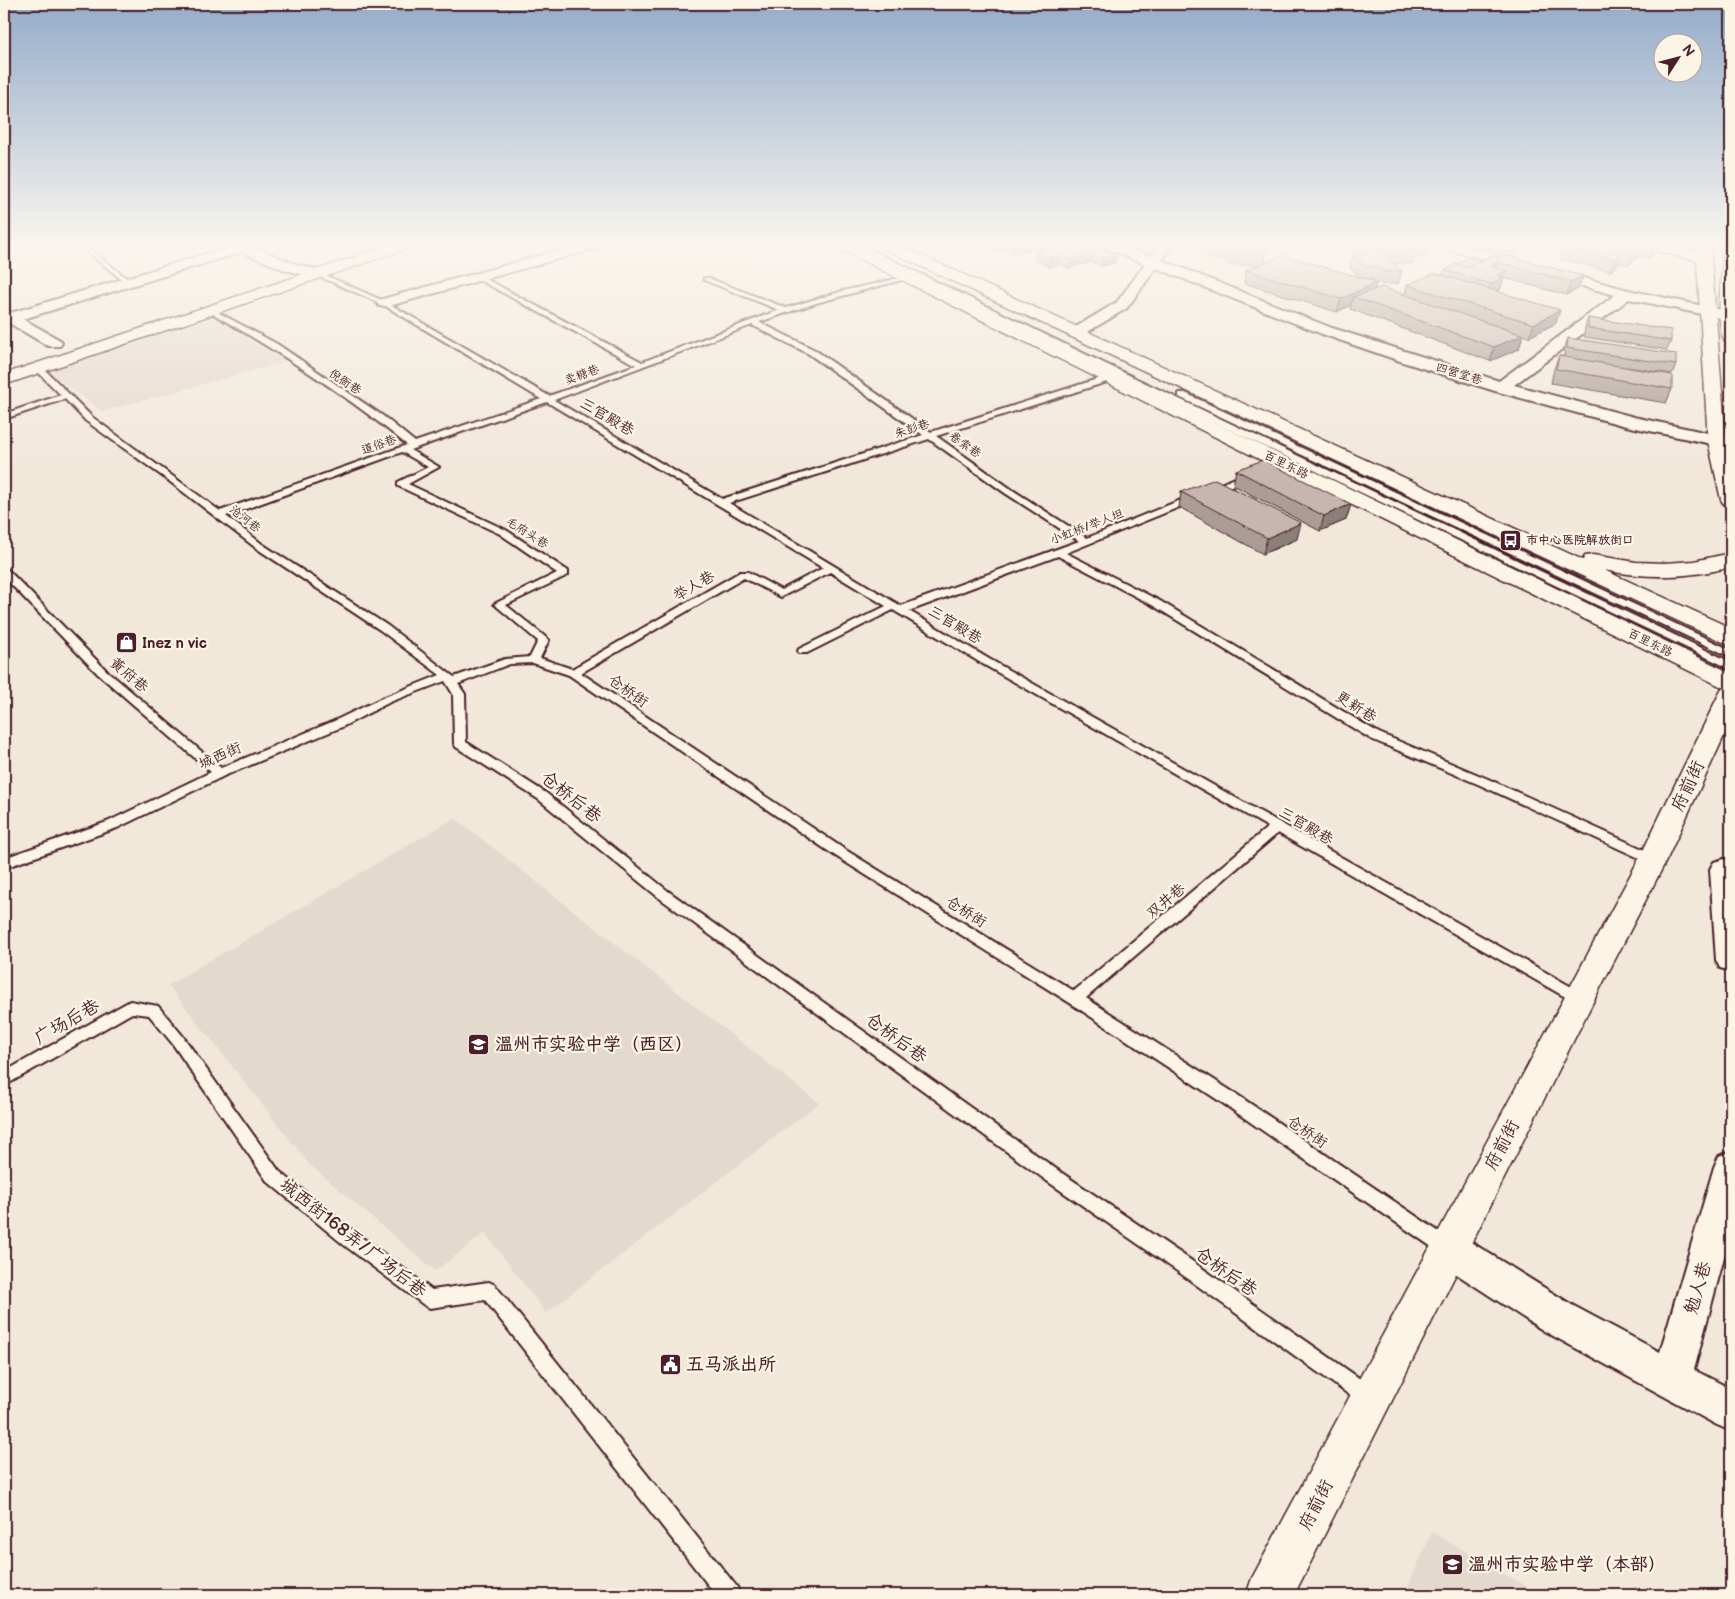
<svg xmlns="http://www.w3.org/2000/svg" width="1735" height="1599" viewBox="0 0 1735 1599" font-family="'Balsamiq Sans','LXGW WenKai TC',sans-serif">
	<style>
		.built { fill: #e4d9cd }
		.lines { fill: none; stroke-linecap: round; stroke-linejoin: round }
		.lane-casing { stroke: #4a1f2b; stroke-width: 4 }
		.street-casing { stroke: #4a1f2b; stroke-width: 4 }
		.secondary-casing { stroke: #4a1f2b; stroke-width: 3 }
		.primary-casing { stroke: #4a1f2b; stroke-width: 3 }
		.lane { fill: #fcf5e5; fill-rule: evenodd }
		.street { fill: #fcf5e5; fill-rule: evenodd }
		.secondary { fill: #fcf5e5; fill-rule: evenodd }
		.primary { fill: #fcf5e5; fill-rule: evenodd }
		.wall { fill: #ab9d96; stroke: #4a1f2b }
		.shaded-wall { fill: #8b7f7a; stroke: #4a1f2b }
		.building { fill: #c7b6af; stroke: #4a1f2b }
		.labels { text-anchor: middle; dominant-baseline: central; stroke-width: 4.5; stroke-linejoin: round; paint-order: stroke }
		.far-street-label { font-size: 12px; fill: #4a1f2b; stroke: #fcf5e5 }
		.far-poi-label { font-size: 12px; font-weight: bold; fill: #4a1f2b; stroke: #fcf5e5; text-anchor: start }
		.street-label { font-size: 15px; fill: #4a1f2b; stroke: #fcf5e5 }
		.poi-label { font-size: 15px; font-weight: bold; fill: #4a1f2b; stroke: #fcf5e5; text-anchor: start }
		.near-street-label { font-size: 18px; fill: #4a1f2b; stroke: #fcf5e5 }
		.near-poi-label { font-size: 18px; font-weight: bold; fill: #4a1f2b; stroke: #fcf5e5; text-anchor: start }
	</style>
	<rect width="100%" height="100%" fill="#f1e8da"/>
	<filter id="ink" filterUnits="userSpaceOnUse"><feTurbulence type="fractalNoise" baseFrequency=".02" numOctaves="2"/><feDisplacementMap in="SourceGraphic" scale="10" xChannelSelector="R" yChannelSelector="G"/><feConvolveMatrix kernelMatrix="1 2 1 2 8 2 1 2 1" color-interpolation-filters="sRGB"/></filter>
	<g filter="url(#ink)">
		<g class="built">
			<polygon points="214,317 286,362 102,411 48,371"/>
			<polygon points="455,818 819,1103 546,1313 485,1233 435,1271 309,1164 168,985"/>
			<polygon points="1432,1532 1541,1595 1404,1595"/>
		</g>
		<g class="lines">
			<defs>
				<g id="lane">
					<polygon points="79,245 85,245 130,281 130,283 126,283"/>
					<polygon points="854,245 861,245 1091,357 1731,662 1731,669 1085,361"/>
					<path d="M316,273h4l66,29 163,94 87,-31 -160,-87v-2h4l162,86 137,-52 -75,-30v-2h4l78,30 57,-17 66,-15v2l-93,25 -57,19 56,28 116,82 176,-56h6v4l-177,56 75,53 76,49 158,-64h6v4l-185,75 94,48 219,132 109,46 170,77 2,3 -2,3h-10l-168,-77 -109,-46 -219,-134 -94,-49 -149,55 80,48 595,335 2,4 -2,4 -5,2 -5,-2 -296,-169 -192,165 150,96 218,148 3,6 -3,6 -6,2 -6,-2 -218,-150 -154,-101 -236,-148 -265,-180 -36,-12 -23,1 -52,20 7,10 1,48 80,51 122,98 391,280 130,88 187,131 3,7 -3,7 -7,3 -7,-3 -185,-133 -130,-90 -389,-284 -120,-98 -82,-52 -2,-3 -1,-50 -8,-13 -55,21 -48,25 -118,49 -107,52 -113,40v-10l103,-36 104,-50 -113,-98 -94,-97v-8l4,1 98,100 115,98 113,-47 48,-23 58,-23 -60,-45 -124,-82 -87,-67 -83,-60 -21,-22 -61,20v-5l57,-19 -27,-27 7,-2 51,51 128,94 187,-66c-61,-51 -130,-94 -199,-134v-2l2,-1 67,36 106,72 32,26 126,-43 -159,-95 -66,-29zM752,325l57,29 114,81 -201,64 -168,-99zM547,402l276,166 -42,22 -33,-18h-8l-168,97 -32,-11 9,-18 -43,-35 62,-30v-4l-62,-41 -98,-46 31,-17 -29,-17zM929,439l76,54 74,48 -178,65 -172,-103zM402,452l26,15 -30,15v4l102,48 57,39 -63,31 44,37 -8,16 -25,2 -51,18 -66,-51 -126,-82 -36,-28zM830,572l56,34 -87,43 -1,2 1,2h8l86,-43 88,53 287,164 -194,164 -230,-142 -263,-176 163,-95 37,19z"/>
					<polygon points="4,306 14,316 14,320 8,320 4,313"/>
					<polygon points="1179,393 1185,393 1731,650 1731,657 1179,397"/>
					<polygon points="130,1001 158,1006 182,1035 279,1171 356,1233 432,1290 489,1282 495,1285 737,1587 740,1595 716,1595 485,1300 430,1308 424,1305 344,1245 267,1181 172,1043 149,1015 132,1013 4,1086 4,1072"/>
				</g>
				<g id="street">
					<polygon points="232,245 256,245 255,247 295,264 323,271 325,274 318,278 285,270 242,252 23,319 60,340 62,343 60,346 48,346 9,323 4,324 4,315 232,246"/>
					<polygon points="578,245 599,245 597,248 389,306 379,306 377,303 379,300"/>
					<polygon points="1104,245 1122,245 1151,256 1159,245 1172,245 1162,260 1332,328 1499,381 1615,295 1443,248 1442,245 1462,245 1628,290 1731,312 1731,320 1629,299 1514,385 1634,417 1731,438 1731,448 1626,426 1495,391 1403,362 1322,334 1156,268 1127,308 1081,336 1071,336 1068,333 1071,330 1117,302 1145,264 1106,248"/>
					<polygon points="1642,245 1664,245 1709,255 1711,258 1704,262 1644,248"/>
					<polygon points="1724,859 1731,861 1731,971 1720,968 1716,960 1710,869 1714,862"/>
					<polygon points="1731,1152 1731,1231 1694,1370 1731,1389 1731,1431 1717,1425 1544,1331 1435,1260 1430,1248 1435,1236 1448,1231 1461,1236 1572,1305 1660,1352 1714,1167 1719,1156"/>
				</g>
				<g id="secondary">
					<polygon points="391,245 411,245 409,248 4,385 4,374"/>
					<polygon points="1696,245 1710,245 1726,441 1731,461 1731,506 1724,504 1721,500 1708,441"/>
					<path d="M1724,245h7v98l-6,-2c-11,-16 -2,-74 -1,-96z"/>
					<polygon points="1731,687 1731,721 1667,859 1595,998 1294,1595 1246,1595 1252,1578 1639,859 1719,694 1722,689"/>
				</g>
				<g id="primary">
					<polygon points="836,245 853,245 1289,459 1731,673 1731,689 1722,687 1275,467 838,248"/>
					<path d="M882,245h17l684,315 2,-4 8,-1 43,7 29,1 29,-2 37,-8v14c-41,11 -85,12 -127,3l127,58v16l-8,-2 -790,-370 -49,-24z"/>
				</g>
			</defs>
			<use href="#lane" class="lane-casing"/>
			<use href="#street" class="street-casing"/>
			<use href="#secondary" class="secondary-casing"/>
			<use href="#primary" class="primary-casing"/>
			<use href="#lane" class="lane"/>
			<use href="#street" class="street"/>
			<use href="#secondary" class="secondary"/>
			<use href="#primary" class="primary"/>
		</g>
		<g class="wall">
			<polygon points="983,245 1075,245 1084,248 1116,254 1115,263 1102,266 1091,262 1069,268 1059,264 1049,267 1035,260 1035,252 1042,250 1036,248 1014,253 1004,249 997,251"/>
			<polygon points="1203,245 1268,245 1265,262 1360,277 1350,268 1356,245 1429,245 1425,257 1414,258 1413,263 1393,264 1402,271 1398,284 1381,284 1375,279 1367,279 1377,282 1374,289 1405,294 1407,285 1443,275 1445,270 1455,266 1455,264 1481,260 1493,255 1583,276 1578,289 1566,295 1504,278 1500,290 1497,291 1556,323 1529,337 1513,332 1523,335 1519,349 1490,361 1350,309 1351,305 1337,312 1244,283 1246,270 1259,265 1229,265 1224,259 1210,259 1202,248"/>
			<polygon points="1474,245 1525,245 1512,253"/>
			<polygon points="1568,245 1658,245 1654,254 1648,258 1637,256 1635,260 1629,265 1618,262 1616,267 1610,271 1560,259 1564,247"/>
			<polygon points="1588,318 1671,341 1667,350 1584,337 1585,327"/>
			<polygon points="1568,338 1676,365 1672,374 1627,367 1672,389 1666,403 1551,383 1554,369 1559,356 1564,356 1565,347"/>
			<polygon points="1236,470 1351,504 1346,520 1320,531 1233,485"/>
			<polygon points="1181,492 1297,539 1263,554 1179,507"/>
		</g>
		<g class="shaded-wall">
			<polygon points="998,245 1004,245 1004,249 997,251"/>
			<polygon points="1015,245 1036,245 1036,248 1014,253"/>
			<polygon points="1515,245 1525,245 1512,253"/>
			<polygon points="1655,245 1658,245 1654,254 1648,258 1653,246"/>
			<polygon points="1640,248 1635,260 1629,265 1634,253"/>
			<polygon points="1092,254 1091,262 1069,268 1070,260"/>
			<polygon points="1116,254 1115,263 1102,266 1103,258"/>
			<polygon points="1621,255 1616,267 1610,271 1615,259"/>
			<polygon points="1060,256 1059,264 1049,267 1050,258"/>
			<polygon points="1498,262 1494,275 1490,266"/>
			<polygon points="1507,271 1500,290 1487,296 1491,284 1497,276"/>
			<polygon points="1583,276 1578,289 1566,295 1571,282"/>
			<polygon points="1377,282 1373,294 1353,297 1351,305 1337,312 1341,299"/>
			<polygon points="1560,310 1556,323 1529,337 1534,324"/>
			<polygon points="1523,335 1519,349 1490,361 1494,347"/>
			<polygon points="1351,504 1346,520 1320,531 1324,516"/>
			<polygon points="1301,523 1297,539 1263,554 1267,538"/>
		</g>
		<g class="building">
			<polygon points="1048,245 1075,245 1084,248 1094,245 1116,254 1103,258 1092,254 1070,260 1060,256 1050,258 1035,252 1054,247"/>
			<polygon points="1365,245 1429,245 1410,246 1416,251 1394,252 1390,249 1377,249 1402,271 1384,272 1378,266 1366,267 1353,256 1365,255 1356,247 1368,247"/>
			<polygon points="1568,245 1624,245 1640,248 1634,253 1615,248 1609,252 1621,255 1615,259 1564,247"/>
			<polygon points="1645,245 1655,245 1653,246"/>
			<polygon points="1283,255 1377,282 1341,299 1246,270"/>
			<polygon points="1493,255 1500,257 1504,255 1583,276 1571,282 1498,262 1490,266 1507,271 1497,276 1504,277 1491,284 1445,270 1457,264 1466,267"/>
			<polygon points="1470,257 1481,260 1466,267 1455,264"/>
			<polygon points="1435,273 1560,310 1534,324 1407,285"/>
			<polygon points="1382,287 1523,335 1494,347 1353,297"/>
			<polygon points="1588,318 1671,330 1671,341 1588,328"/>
			<polygon points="1568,338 1676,354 1676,365 1567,348"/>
			<polygon points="1559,356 1672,375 1672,389 1556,369"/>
			<polygon points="1263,460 1351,504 1324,516 1236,470"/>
			<polygon points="1215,479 1301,523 1267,538 1181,492"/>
		</g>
	</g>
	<linearGradient id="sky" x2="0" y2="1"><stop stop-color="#94acca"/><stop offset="0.52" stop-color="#f9f5ee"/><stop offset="1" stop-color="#f9f5ee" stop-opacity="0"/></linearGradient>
	<rect width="1735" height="469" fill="url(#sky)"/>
	<defs>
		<symbol id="bus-square" viewBox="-11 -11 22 22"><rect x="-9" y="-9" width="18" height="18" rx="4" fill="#4a1f2b" stroke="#fcf5e5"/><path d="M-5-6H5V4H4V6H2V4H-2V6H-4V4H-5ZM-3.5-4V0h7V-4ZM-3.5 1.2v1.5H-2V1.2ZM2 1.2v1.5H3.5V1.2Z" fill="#fff"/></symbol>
		<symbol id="shop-square" viewBox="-11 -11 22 22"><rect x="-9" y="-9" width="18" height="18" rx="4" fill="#4a1f2b" stroke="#fcf5e5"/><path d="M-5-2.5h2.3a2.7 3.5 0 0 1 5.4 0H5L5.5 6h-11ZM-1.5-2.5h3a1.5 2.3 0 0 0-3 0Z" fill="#fff"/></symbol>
		<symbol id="school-square" viewBox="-11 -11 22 22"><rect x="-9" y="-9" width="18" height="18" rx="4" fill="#4a1f2b" stroke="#fcf5e5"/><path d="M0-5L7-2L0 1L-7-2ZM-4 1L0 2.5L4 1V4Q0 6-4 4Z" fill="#fff"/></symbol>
		<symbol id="civic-square" viewBox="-11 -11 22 22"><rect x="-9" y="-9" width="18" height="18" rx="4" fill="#4a1f2b" stroke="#fcf5e5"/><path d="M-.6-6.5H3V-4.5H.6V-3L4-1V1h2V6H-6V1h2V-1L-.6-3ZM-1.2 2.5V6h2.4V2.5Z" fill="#fff"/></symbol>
	</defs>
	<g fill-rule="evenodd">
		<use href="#bus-square" x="1498" y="528" width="25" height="25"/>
		<use href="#shop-square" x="114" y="630" width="25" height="25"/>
		<use href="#school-square" x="466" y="1032" width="25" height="25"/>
		<use href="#civic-square" x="658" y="1352" width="25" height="25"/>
		<use href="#school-square" x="1440" y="1552" width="25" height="25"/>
	</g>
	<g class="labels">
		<g class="far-street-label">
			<text transform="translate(1459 374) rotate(17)">四营堂巷</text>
			<text transform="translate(582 375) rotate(-20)">卖糖巷</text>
			<text transform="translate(345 382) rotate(33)">倪衙巷</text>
			<text transform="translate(912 429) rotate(-18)">朱彭巷</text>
			<text transform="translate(379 445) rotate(-19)">道俗巷</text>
			<text transform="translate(965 445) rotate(35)">卷索巷</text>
			<text transform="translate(1286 465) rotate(26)">百里东路</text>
			<text transform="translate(245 519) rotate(38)">沧河巷</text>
			<text transform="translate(1087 527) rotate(-21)">小虹桥/举人坦</text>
			<text transform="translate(527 533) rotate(32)">毛府头巷</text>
			<text transform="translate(1650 643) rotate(26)">百里东路</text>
		</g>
		<g class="far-poi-label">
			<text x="1526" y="540">市中心医院解放街口</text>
		</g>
		<g class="street-label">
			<text transform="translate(607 417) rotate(30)">三官殿巷</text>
			<text transform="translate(694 586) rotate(-30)">举人巷</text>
			<text transform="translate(955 625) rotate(31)">三官殿巷</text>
			<text transform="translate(129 675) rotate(40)">黄府巷</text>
			<text transform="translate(628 691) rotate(35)">仓桥街</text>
			<text transform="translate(1356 707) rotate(32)">更新巷</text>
			<text transform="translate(220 756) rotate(-24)">城西街</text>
			<text transform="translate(1306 826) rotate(30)">三官殿巷</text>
			<text transform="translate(1166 901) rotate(-40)">双井巷</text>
			<text transform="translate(966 912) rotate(32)">仓桥街</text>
			<text transform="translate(1307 1132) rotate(34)">仓桥街</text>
		</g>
		<g class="poi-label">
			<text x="142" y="643">Inez n vic</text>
		</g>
		<g class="near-street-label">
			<text transform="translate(1688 786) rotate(-65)">府前街</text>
			<text transform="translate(571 797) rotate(38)">仓桥后巷</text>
			<text transform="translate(67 1022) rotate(-30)">广场后巷</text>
			<text transform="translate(896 1038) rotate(36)">仓桥后巷</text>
			<text transform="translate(1502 1145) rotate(-62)">府前街</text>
			<text transform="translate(353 1238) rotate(38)">城西街168弄/广场后巷</text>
			<text transform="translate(1226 1272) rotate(35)">仓桥后巷</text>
			<text transform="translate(1698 1288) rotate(-74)">勉人巷</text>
			<text transform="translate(1316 1505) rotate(-63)">府前街</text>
		</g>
		<g class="near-poi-label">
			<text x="495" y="1044">温州市实验中学（西区）</text>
			<text x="686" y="1364">五马派出所</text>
			<text x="1468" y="1564">温州市实验中学（本部）</text>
		</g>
	</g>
	<rect width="1735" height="1599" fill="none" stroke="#fcf5e5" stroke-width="20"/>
	<rect x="10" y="10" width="1715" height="1579" fill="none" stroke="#4a1f2b" stroke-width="2" filter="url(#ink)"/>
	<g transform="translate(1678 58) rotate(54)"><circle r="24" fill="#fcf5e5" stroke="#b59f9b"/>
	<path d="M0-4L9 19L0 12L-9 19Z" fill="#4a1f2b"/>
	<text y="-8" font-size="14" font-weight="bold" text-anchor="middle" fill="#4a1f2b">N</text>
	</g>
</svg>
